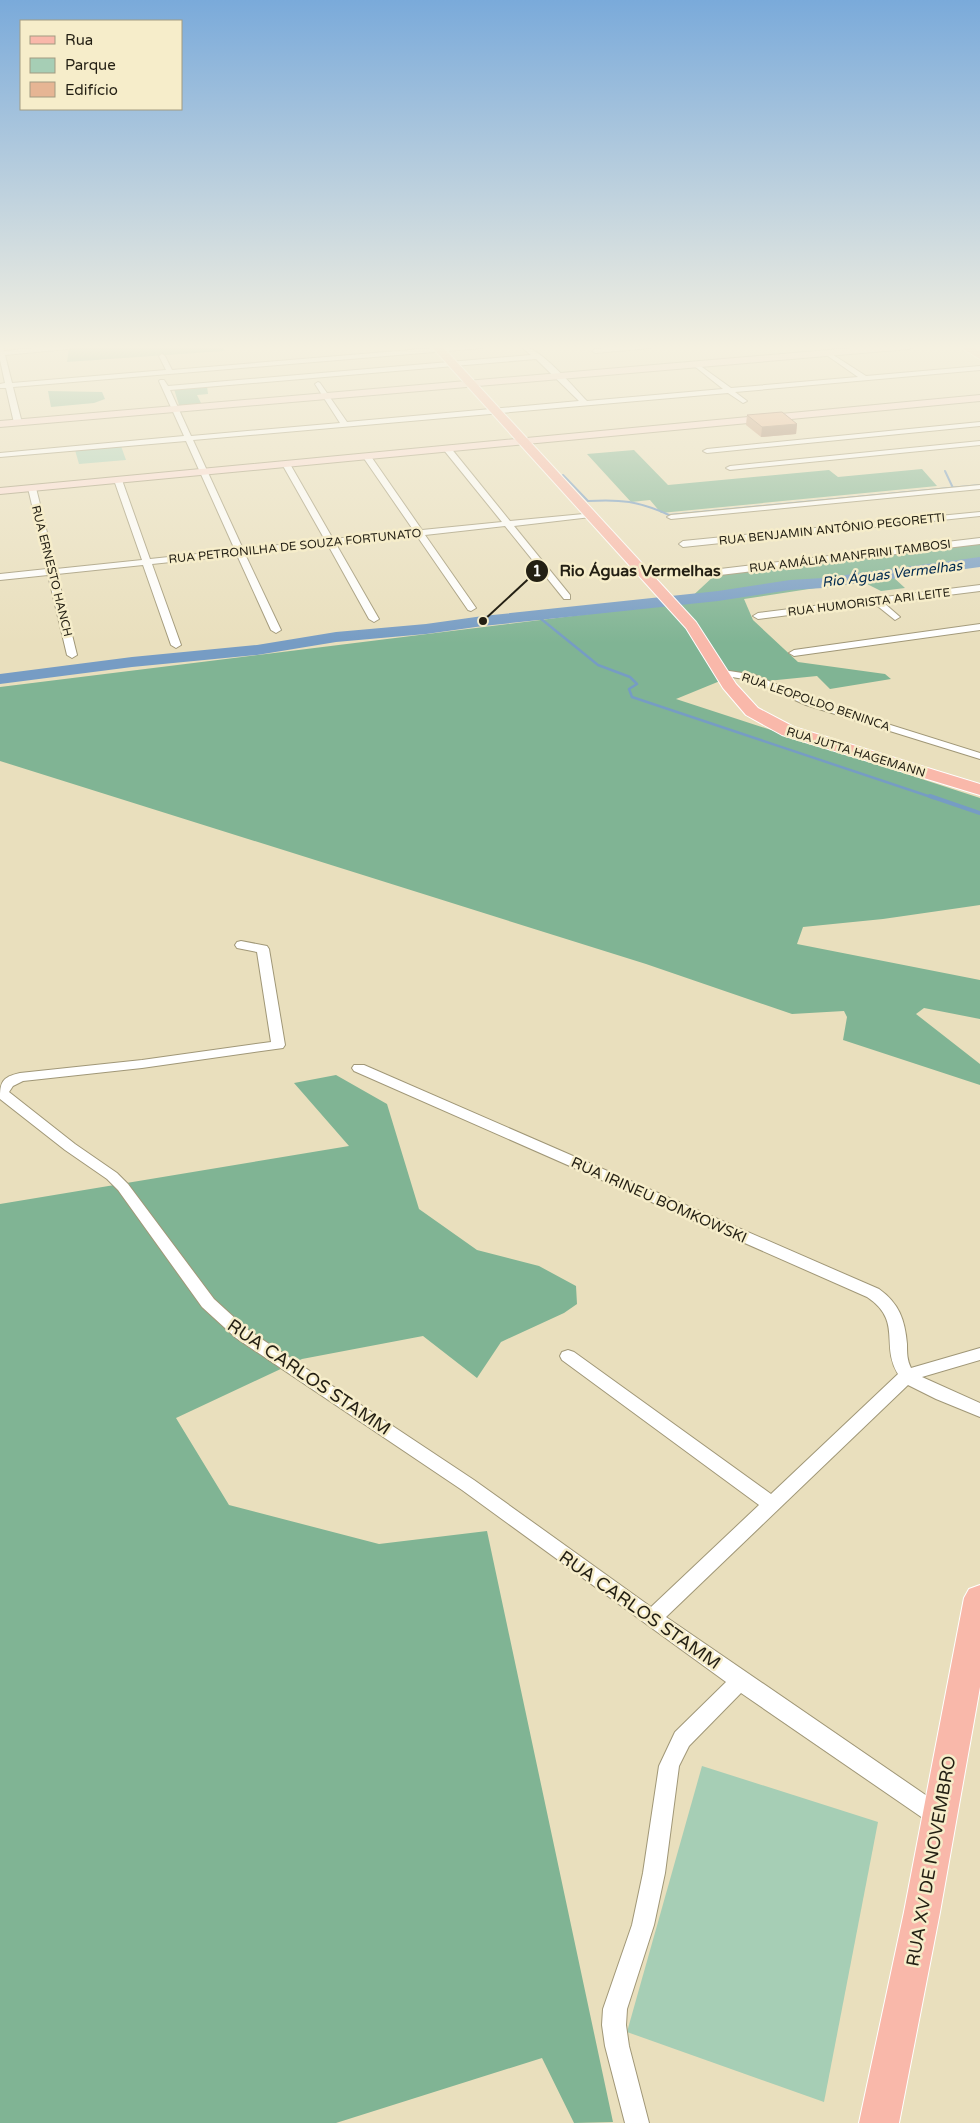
<svg xmlns="http://www.w3.org/2000/svg" width="980" height="2123" viewBox="0 0 980 2123" font-family="'Varela Round',sans-serif">
	<style>
		.green { fill: #a6ceb5 }
		.forest { fill: #80b494 }
		.lines { fill: none; stroke-linecap: round; stroke-linejoin: round }
		.stream-far2 { stroke: #769cc4; stroke-width: 2 }
		.stream-far1 { stroke: #769cc4; stroke-width: 2.5 }
		.stream { stroke: #769cc4; stroke-width: 4 }
		.river { fill: #769cc4; fill-rule: evenodd }
		.street-casing { stroke: #a09777; stroke-width: 2 }
		.secondary-casing { stroke: #a09777; stroke-width: 2 }
		.primary-casing { stroke: #fff; stroke-width: 2 }
		.street { fill: #fff; fill-rule: evenodd }
		.secondary { fill: #fcdcd5; fill-rule: evenodd }
		.primary { fill: #f9b8aa; fill-rule: evenodd }
		.wall { fill: #c69c7f }
		.shaded-wall { fill: #a17f68 }
		.building { fill: #e6b594; stroke: #a17f68 }
		.labels { text-anchor: middle; dominant-baseline: central; stroke-width: 5; stroke-linejoin: round; paint-order: stroke }
		.far-street-label { font-size: 12px; fill: #231f13; stroke: #f6edca }
		.far-water-label { font-size: 14px; font-style: italic; fill: #002a50; stroke: #f6edca }
		.street-label { font-size: 15px; fill: #231f13; stroke: #f6edca }
		.near-street-label { font-size: 18px; fill: #231f13; stroke: #f6edca }
		.leader { fill: none; stroke: #231f13; stroke-width: 2 }
		.callout-dot { fill: #231f13; stroke: #f6edca; stroke-width: 2 }
		.mark-label { font-size: 15px; text-anchor: middle; font-weight: bold; fill: #fff }
		.callout-label { font-size: 16px; text-anchor: middle; font-weight: bold; fill: #231f13; stroke: #f6edca; stroke-width: 5; stroke-linejoin: round; paint-order: stroke }
	</style>
	<rect width="100%" height="100%" fill="#e9dfbd"/>
	<g class="green">
		<polygon points="121,446 126,460 79,464 75,450"/>
		<polygon points="702,1766 878,1822 824,2102 627,2032"/>
	</g>
	<g class="forest">
		<polygon points="90,346 222,346 224,351 67,362 69,348"/>
		<polygon points="207,386 208,394 197,395 202,405 179,405 174,389"/>
		<polygon points="48,391 102,392 105,399 94,403 51,407"/>
		<polygon points="634,450 668,485 829,470 838,477 922,469 937,486 661,513 650,500 631,502 587,454"/>
		<polygon points="980,544 980,565 892,576 905,588 881,591 861,581 744,599 753,620 798,662 885,674 891,679 830,689 817,676 767,681 742,672 676,699 980,798 980,905 883,919 803,927 797,944 980,980 980,1019 924,1008 916,1014 980,1064 980,1085 843,1040 847,1017 844,1011 792,1014 646,964 0,761 0,687 686,602 715,575"/>
		<polygon points="336,1075 387,1104 419,1209 477,1250 539,1266 576,1286 577,1304 564,1313 501,1342 477,1378 423,1336 302,1359 176,1418 229,1505 379,1544 487,1531 613,2122 574,2123 542,2058 336,2123 0,2123 0,1204 349,1146 294,1083"/>
	</g>
	<g class="lines">
		<g class="stream-far2">
			<polyline points="945,471 953,488"/>
			<path d="M563,475l25,26c32,-2 51,0 81,14l311,-30"/>
		</g>
		<polyline class="stream-far1" points="532,616 540,618 598,665 630,677 637,684 629,689 632,697 934,798"/>
		<polyline class="stream" points="930,796 980,813"/>
		<polygon class="river" points="980,557 980,567 823,588 790,590 718,601 483,626 426,634 336,642 257,655 132,667 0,684 0,674 132,657 257,645 336,632 426,624 483,616 718,591 790,580 823,578"/>
		<defs>
			<g id="street">
				<polygon points="0,346 3,346 4,351 55,346 80,346 77,348 5,355 12,383 166,370 159,356 162,354 165,356 172,370 458,346 485,346 482,348 13,387 22,423 18,425 14,423 6,388 0,388 0,384 5,383 0,360"/>
				<path d="M520,346c20,0 52,40 67,55l136,-12 -30,-24 -1,-1 3,-2 36,26 127,-11 -33,-23 -1,-1 3,-2 39,25 114,-10v4l-245,22 12,9 -4,2 -15,-10 -535,47 50,109 82,-9 -43,-76 4,-2 4,2 43,75 81,-8 -51,-74 4,-2h3l52,75 80,-8 -59,-73 7,-2 60,74 84,-8v4h-3l-77,9 56,69v4h-6l-59,-73 -80,9 51,73 -5,3 -3,-1 -51,-74 -81,8 43,75 -5,3 -5,-3 -41,-74 -83,9 36,76 -5,3 -5,-3 -34,-75 -85,9 29,81 -5,3 -5,-3 -28,-80 -86,9 20,81 -5,3 -5,-3 -19,-80 -48,5v-6l47,-5 -19,-81 4,-2 4,2 20,81 86,-9 -28,-80 4,-2 4,2 28,79 85,-9 -49,-109 -186,16v-4l184,-17 -25,-55 1,-1h4l4,6 363,-31zM536,359l43,42 -232,21 -27,-39 -2,-1 -3,2 25,39 -149,13 -21,-46z"/>
				<polygon points="628,346 653,346 650,348 595,353 592,351 595,349"/>
				<polygon points="980,422 980,426 707,453 703,451 707,449"/>
				<polygon points="980,441 980,445 730,470 726,468 730,466"/>
				<polygon points="980,485 980,489 671,519 667,517 671,515"/>
				<polygon points="980,512 980,516 683,547 679,544 683,541"/>
				<polygon points="980,538 980,544 720,575 716,572 720,569"/>
				<polygon points="980,585 980,591 884,603 900,617 895,620 875,604 758,619 753,616 758,613"/>
				<polygon points="980,624 980,630 794,656 789,653 794,650"/>
				<polygon points="723,670 755,675 814,701 980,753 980,759 806,705 750,680 720,675 718,673"/>
				<path d="M241,941l26,5 2,3 16,96 -2,3 -141,20 -119,13 -10,5 -4,6 66,52 42,29 11,11 86,115 34,31 226,150 177,127 108,-102 -197,-145 -2,-4 2,-4 6,-2 6,2 197,142 127,-120c-18,-30 5,-53 -31,-77l-513,-226 -2,-3 2,-3h10l515,224c20,14 26,31 28,55 0,9 0,16 4,24l69,-20v12l-58,17 58,26v14l-44,-18 -28,-14 -242,232 280,192 3,7 -3,7 -8,3 -8,-3 -189,-130 -52,53 -10,20 -14,107 -11,52 -27,84 -1,16 3,21 20,77h-24l-20,-77 -3,-21 1,-16 29,-84 11,-52 16,-107 16,-34 51,-50 -264,-192 -226,-152 -34,-31 -84,-117 -11,-11 -42,-29 -65,-51c0,-17 2,-22 20,-26l122,-13 129,-18 -14,-90 -20,-4 -2,-3 2,-3z"/>
			</g>
			<g id="secondary">
				<polygon points="875,346 914,346 909,349 0,427 0,421"/>
				<polygon points="980,395 980,401 0,494 0,488"/>
			</g>
			<g id="primary">
				<polygon points="431,346 442,346 696,622 736,684 758,708 794,727 980,784 980,795 782,735 746,715 723,688 686,628"/>
				<polygon points="958,346 971,346 980,351 980,359"/>
				<polygon points="980,1585 980,1687 940,1912 899,2123 859,2123 904,1912 964,1598 969,1589"/>
			</g>
		</defs>
		<use href="#street" class="street-casing"/>
		<use href="#secondary" class="secondary-casing"/>
		<use href="#primary" class="primary-casing"/>
		<use href="#street" class="street"/>
		<use href="#secondary" class="secondary"/>
		<use href="#primary" class="primary"/>
	</g>
	<polygon class="wall" points="747,415 797,424 796,434 761,437 746,425"/>
	<polygon class="shaded-wall" points="797,424 796,434 761,437 762,427"/>
	<polygon class="building" points="782,412 797,424 762,427 747,415"/>
	<linearGradient id="sky" x2="0" y2="1"><stop stop-color="#7aaada"/><stop offset="0.54" stop-color="#f5f1e1"/><stop offset="1" stop-color="#f5f1e1" stop-opacity="0"/></linearGradient>
	<rect width="980" height="643" fill="url(#sky)"/>
	<g class="labels">
		<g class="far-street-label">
			<text transform="translate(832 529) rotate(-6)">RUA BENJAMIN ANTÔNIO PEGORETTI</text>
			<text transform="translate(295 546) rotate(-6)">RUA PETRONILHA DE SOUZA FORTUNATO</text>
			<text transform="translate(850 556) rotate(-7)">RUA AMÁLIA MANFRINI TAMBOSI</text>
			<text transform="translate(52 571) rotate(76)">RUA ERNESTO HANCH</text>
			<text transform="translate(869 602) rotate(-7)">RUA HUMORISTA ARI LEITE</text>
			<text transform="translate(816 702) rotate(19)">RUA LEOPOLDO BENINCA</text>
			<text transform="translate(856 752) rotate(17)">RUA JUTTA HAGEMANN</text>
		</g>
		<g class="far-water-label">
			<text transform="translate(892 574) rotate(-7)">Rio Águas Vermelhas</text>
		</g>
		<g class="street-label">
			<text transform="translate(659 1200) rotate(24)">RUA IRINEU BOMKOWSKI</text>
		</g>
		<g class="near-street-label">
			<text transform="translate(309 1377) rotate(34)">RUA CARLOS STAMM</text>
			<text transform="translate(640 1610) rotate(35)">RUA CARLOS STAMM</text>
			<text transform="translate(931 1861) rotate(-80)">RUA XV DE NOVEMBRO</text>
		</g>
	</g>
	<path class="leader" d="M483 621L537 571"/>
	<g class="callout-dot">
		<circle cx="483" cy="621" r="5"/>
		<circle cx="537" cy="571" r="12"/>
	</g>
	<g class="mark-label">
		<text x="537" y="576">1</text>
	</g>
	<g class="callout-label">
		<text x="640" y="576">Rio Águas Vermelhas</text>
	</g>
	<rect x="20" y="20" width="162" height="90" fill="#f6edca" stroke="#a29b81"/>
	<rect x="30" y="36" width="25" height="8" fill="#f9b8aa" stroke="#a29b81"/>
	<text x="65" y="45" font-size="15" fill="#231f13">Rua</text>
	<rect x="30" y="58" width="25" height="15" fill="#a6ceb5" stroke="#a29b81"/>
	<text x="65" y="70" font-size="15" fill="#231f13">Parque</text>
	<rect x="30" y="82" width="25" height="15" fill="#e6b594" stroke="#a29b81"/>
	<text x="65" y="95" font-size="15" fill="#231f13">Edifício</text>
</svg>
